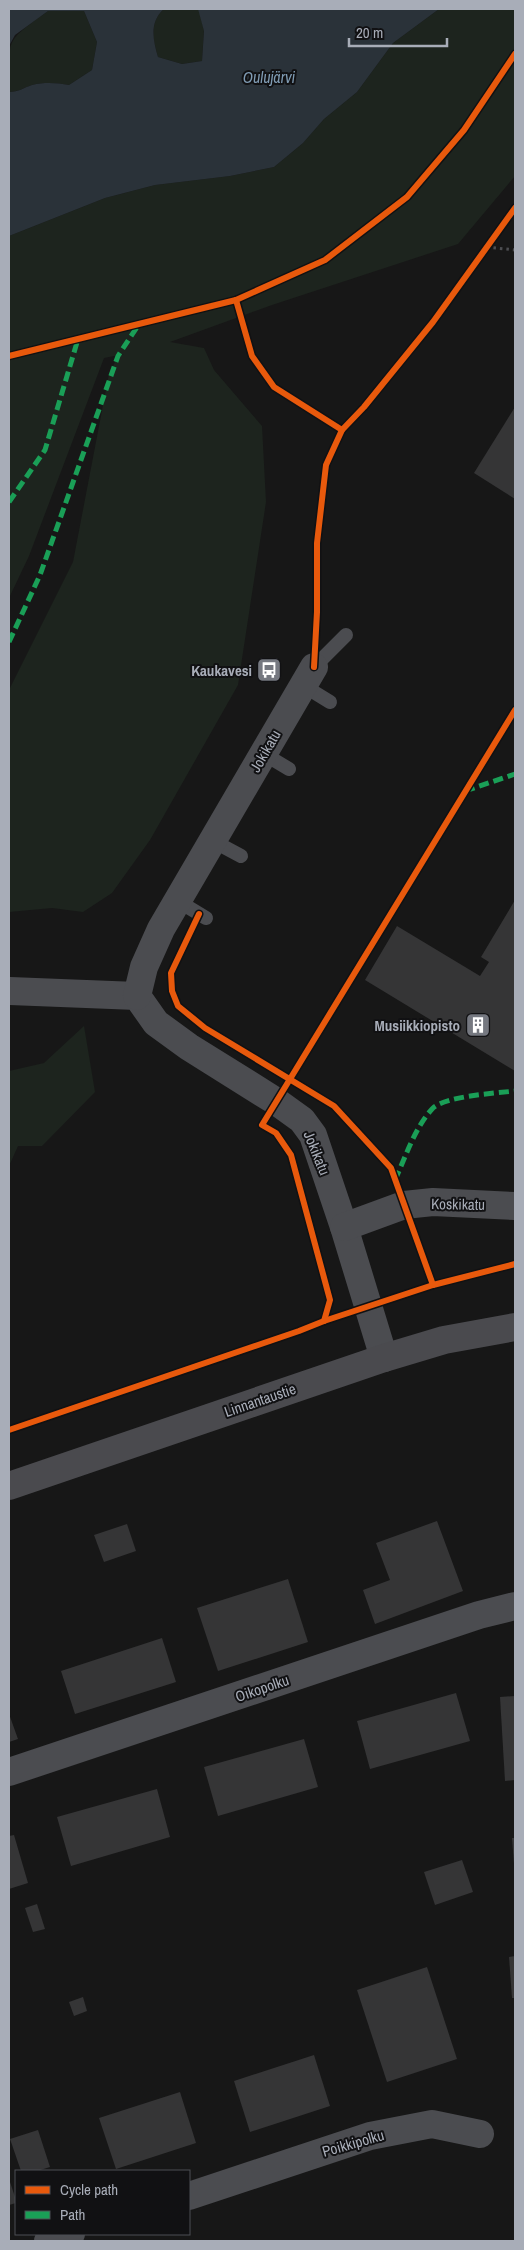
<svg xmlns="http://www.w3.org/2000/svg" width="524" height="2250" viewBox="0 0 524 2250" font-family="'Archivo Narrow',sans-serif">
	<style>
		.green { fill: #1d241e }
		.water { fill: #2a3239 }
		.building { fill: #353536 }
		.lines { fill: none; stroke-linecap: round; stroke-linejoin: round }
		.path { stroke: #4d4e52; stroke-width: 3; stroke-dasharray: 2.5 4; stroke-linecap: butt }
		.lane { stroke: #4b4c50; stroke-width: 14 }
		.street { stroke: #4b4c50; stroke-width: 28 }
		.secondary { stroke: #4a4a4e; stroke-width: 28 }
		.quiet { stroke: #1a9f57; stroke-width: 5; stroke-dasharray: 10 5; stroke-linecap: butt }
		.cycleway-casing { stroke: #111113; stroke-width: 9 }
		.cycleway { stroke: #e8590c; stroke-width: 6 }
		.labels { text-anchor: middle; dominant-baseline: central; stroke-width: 4; stroke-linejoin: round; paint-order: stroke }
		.poi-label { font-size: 15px; font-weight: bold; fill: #a8adb8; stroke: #111113; text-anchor: end }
		.street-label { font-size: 15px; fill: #a8adb8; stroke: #111113 }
		.water-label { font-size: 16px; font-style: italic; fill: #7f9bb3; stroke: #111113 }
	</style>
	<rect width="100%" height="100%" fill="#171717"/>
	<g class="green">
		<path d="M164,9l35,1 5,20 -2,31 -20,3 -24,-7c-5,-17 -9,-35 6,-48z"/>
		<polygon points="439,9 515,9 515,176 458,244 272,305 170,342 204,348 214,370 262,426 266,502 238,685 150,840 112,893 83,912 52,908 9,912 9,690 73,562 109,374 118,356 124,354 104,358 29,556 9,598 9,236 105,198 155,185 230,176 274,167 303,143 324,119 357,92 393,43"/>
		<path d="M48,11h36l13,31 -5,28 -23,15c-12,-2 -25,-3 -37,0 -9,3 -13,7 -23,7 0,-55 -5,-49 39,-81z"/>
		<polygon points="84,1026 95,1092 42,1146 18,1146 9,1166 9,1071 44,1063"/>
	</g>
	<path class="water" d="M9,9h155c-15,13 -11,31 -6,48l24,7 20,-3 2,-30 -6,-22h241l-46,34 -36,49 -33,27 -21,24 -29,24 -44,9 -75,9 -50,13 -96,38v-144c10,0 14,-4 23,-7 13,-3 25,-2 37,0l23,-15 5,-28 -13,-31h-36l-33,24 -6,11z"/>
	<g class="building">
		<polygon points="515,407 515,499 474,473"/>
		<polygon points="515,900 515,1071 365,980 397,926 480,976 489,962 481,957"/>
		<polygon points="437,1521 463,1591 375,1624 363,1590 390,1580 376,1543"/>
		<polygon points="127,1524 136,1551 104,1562 94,1535"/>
		<polygon points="288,1579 308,1642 218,1671 197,1608"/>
		<polygon points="162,1638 176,1682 75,1714 61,1671"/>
		<polygon points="456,1693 470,1741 370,1769 357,1721"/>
		<polygon points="515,1696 515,1780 505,1781 500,1697"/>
		<polygon points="9,1714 18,1739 9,1742"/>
		<polygon points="304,1739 318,1787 218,1816 204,1767"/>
		<polygon points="157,1789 170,1837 71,1866 57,1817"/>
		<polygon points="14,1835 28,1883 9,1889 9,1836"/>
		<polygon points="512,1838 515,1838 515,1864 514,1864"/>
		<polygon points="462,1860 473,1892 435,1905 424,1872"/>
		<polygon points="37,1904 45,1929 33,1932 25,1908"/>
		<polygon points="515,1956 515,1998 512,1998 509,1957"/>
		<polygon points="427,1967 457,2059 387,2082 357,1990"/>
		<polygon points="83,1997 87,2011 74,2016 69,2002"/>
		<polygon points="314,2055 330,2106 250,2132 234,2081"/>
		<polygon points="180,2092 196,2143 116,2169 99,2118"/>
		<polygon points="38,2130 50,2167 37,2171 21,2171 10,2139"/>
		<polygon points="9,2179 16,2200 16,2203 9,2205"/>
	</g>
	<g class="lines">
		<polyline class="path" points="487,247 515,250"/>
		<g class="lane">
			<polyline points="314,667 346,635"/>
			<polyline points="304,686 330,702"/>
			<polyline points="264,754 289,769"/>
			<polyline points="213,841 241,856"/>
			<polyline points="178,901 206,918"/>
		</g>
		<g class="street">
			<polyline points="10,991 137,996 156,1023 189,1047 277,1102 302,1120 313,1135 344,1227 384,1358"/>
			<polyline points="137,996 144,967 161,929 314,667"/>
			<polyline points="344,1227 404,1205 433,1202 515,1206"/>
			<polyline points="9,1772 479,1615 515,1606"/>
			<polyline points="189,2196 370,2136 432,2124 480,2134"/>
			<polyline points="48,2241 71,2234"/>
		</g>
		<polyline class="secondary" points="9,1486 384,1358 444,1340 515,1327"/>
		<g class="quiet">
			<polyline points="9,502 45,450 78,339"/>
			<polyline points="9,642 40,575 118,356 139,324"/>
			<polyline points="465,791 515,774"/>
			<path d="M395,1180c11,-24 20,-53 38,-72 13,-12 64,-15 82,-17"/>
		</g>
		<defs>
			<g id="cycleway">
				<polyline points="236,300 252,356 274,387 342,430"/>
				<polyline points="9,356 236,300 325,260 407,197 464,130 515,54"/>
				<polyline points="314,667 317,612 317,543 326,465 342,430 364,407 433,322 515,208"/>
				<polyline points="199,914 171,973 172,991 178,1006 205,1028 334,1106 391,1168 433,1285"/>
				<polyline points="324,1321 330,1300 291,1155 276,1133 262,1125 515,710"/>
				<polyline points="9,1430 299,1331 324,1321 433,1285 515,1264"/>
			</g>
		</defs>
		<use href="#cycleway" class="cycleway-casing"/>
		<use href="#cycleway" class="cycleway"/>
	</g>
	<defs>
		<symbol id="bus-square" viewBox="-11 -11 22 22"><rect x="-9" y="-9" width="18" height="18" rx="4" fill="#757880" stroke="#111113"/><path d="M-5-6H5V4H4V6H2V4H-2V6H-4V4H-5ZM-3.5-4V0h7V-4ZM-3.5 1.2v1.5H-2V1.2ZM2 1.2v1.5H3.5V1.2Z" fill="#fff"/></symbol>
		<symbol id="building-square" viewBox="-11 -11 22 22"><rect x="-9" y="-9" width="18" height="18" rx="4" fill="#757880" stroke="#111113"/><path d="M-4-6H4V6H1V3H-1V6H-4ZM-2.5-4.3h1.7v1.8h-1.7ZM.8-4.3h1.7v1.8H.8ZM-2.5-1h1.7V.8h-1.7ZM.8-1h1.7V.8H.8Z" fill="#fff"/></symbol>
	</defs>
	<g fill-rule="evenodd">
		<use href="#bus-square" x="255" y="656" width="28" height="28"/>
		<use href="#building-square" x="464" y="1011" width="28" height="28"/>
	</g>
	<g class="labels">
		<g class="poi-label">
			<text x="252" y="670">Kaukavesi</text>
			<text x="460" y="1025">Musiikkiopisto</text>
		</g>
		<g class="street-label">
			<text transform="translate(265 751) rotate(-60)">Jokikatu</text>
			<text transform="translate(317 1153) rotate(68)">Jokikatu</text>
			<text transform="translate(458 1204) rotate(1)">Koskikatu</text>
			<text transform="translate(260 1400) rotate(-19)">Linnantaustie</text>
			<text transform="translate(262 1688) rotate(-19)">Oikopolku</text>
			<text transform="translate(353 2143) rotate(-16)">Poikkipolku</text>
		</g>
		<g class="water-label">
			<text x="269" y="77">Oulujärvi</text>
		</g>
	</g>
	<rect width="524" height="2250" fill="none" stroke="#a8adb8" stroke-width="20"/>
	<rect x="15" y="2170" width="175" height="65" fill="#111113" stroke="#4d4f55"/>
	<rect x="25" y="2186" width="25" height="8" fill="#e8590c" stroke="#4d4f55"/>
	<text x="60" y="2195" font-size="15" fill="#a8adb8">Cycle path</text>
	<rect x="25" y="2211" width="25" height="8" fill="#1a9f57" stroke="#4d4f55"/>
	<text x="60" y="2220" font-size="15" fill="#a8adb8">Path</text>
	<path d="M349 38v8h98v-8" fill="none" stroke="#a8adb8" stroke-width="2.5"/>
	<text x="356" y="38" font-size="15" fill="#a8adb8" stroke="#111113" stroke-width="4" paint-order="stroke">20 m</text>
</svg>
